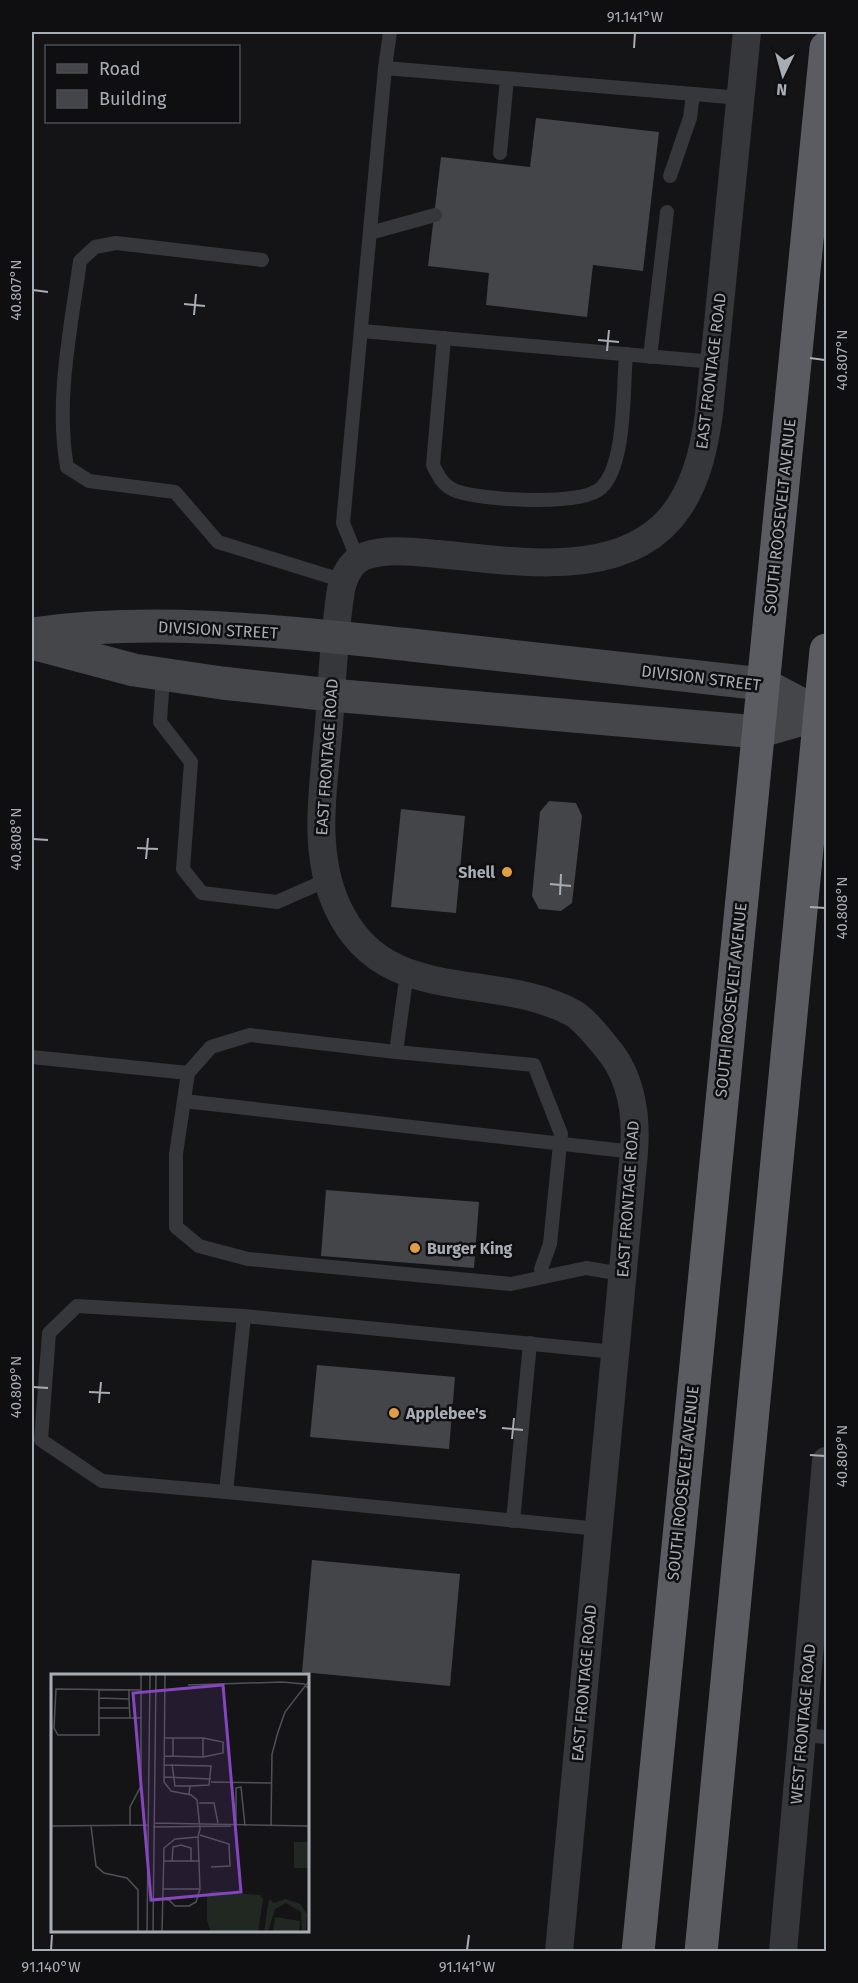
<svg xmlns="http://www.w3.org/2000/svg" width="858" height="1983" viewBox="0 0 858 1983" font-family="'Fira Sans',sans-serif">
	<style>
		.building { fill: #434549 }
		.lines { fill: none; stroke-linecap: round; stroke-linejoin: round }
		.service { stroke: #36373a; stroke-width: 14 }
		.minor { stroke: #36373a; stroke-width: 28 }
		.secondary { stroke: #44464a; stroke-width: 33 }
		.trunk { stroke: #5a5c62; stroke-width: 33 }
		.ticks { fill: none; stroke: #a7adb5; stroke-width: 2 }
		.poi-dot { fill: #e09d42; stroke: #0f0f11; stroke-width: 2 }
		.labels { text-anchor: middle; dominant-baseline: central; stroke-width: 5; stroke-linejoin: round; paint-order: stroke }
		.street-label { font-size: 16px; fill: #a7adb5; stroke: #0f0f11 }
		.poi-label { font-size: 16px; font-weight: bold; fill: #a7adb5; stroke: #0f0f11; text-anchor: start }
		.inset-road { fill: none; stroke: #4f5156; stroke-width: 1.5 }
		.view { fill: #8446bd; fill-opacity: 0.15; stroke: #8446bd; stroke-width: 3 }
		.inset-edge { fill: none; stroke: #a7adb5; stroke-width: 3 }
		.neatline { fill: none; stroke: #a7adb5; stroke-width: 2 }
		.ticks-label { font-size: 15px; text-anchor: middle; fill: #a7adb5 }
	</style>
	<rect width="100%" height="100%" fill="#141416"/>
	<g class="building">
		<polygon points="536,118 659,132 643,271 593,265 587,317 486,305 489,273 428,266 441,157 530,167"/>
		<polygon points="549,801 576,803 582,816 572,903 561,911 539,909 532,896 540,812"/>
		<polygon points="401,809 465,816 456,913 391,907"/>
		<polygon points="326,1190 479,1202 474,1268 321,1256"/>
		<polygon points="317,1365 455,1377 449,1449 310,1437"/>
		<polygon points="312,1560 460,1574 450,1686 302,1672"/>
	</g>
	<g class="lines">
		<g class="service">
			<polyline points="385,68 390,32"/>
			<polyline points="500,153 507,79"/>
			<polyline points="670,176 690,118 693,94"/>
			<polyline points="370,233 435,215"/>
			<path d="M262,260l-146,-17 -21,4 -15,14c-9,67 -25,139 -13,206l22,14 86,11 43,50 126,39"/>
			<polyline points="362,331 714,362"/>
			<path d="M444,338l-11,127c6,12 10,21 23,26 25,9 125,16 145,-3 25,-23 22,-100 25,-134"/>
			<polyline points="650,357 667,212"/>
			<polyline points="358,560 343,523 385,68 741,98"/>
			<polyline points="163,675 160,722 191,762 183,869 202,893 277,902 327,880"/>
			<polyline points="409,974 405,987 396,1052 250,1035 211,1047 188,1073 176,1154 176,1227 199,1246 248,1259 511,1284 586,1268 622,1274"/>
			<polyline points="396,1052 534,1065 561,1134 550,1244 541,1269 544,1277"/>
			<polyline points="32,1057 188,1073"/>
			<polyline points="184,1101 634,1152"/>
			<polyline points="226,1492 102,1481 41,1440 49,1333 77,1306 244,1316"/>
			<polyline points="513,1521 530,1343"/>
			<polyline points="599,1529 226,1492 244,1316 615,1352"/>
			<polyline points="802,1735 826,1737"/>
		</g>
		<g class="minor">
			<path d="M559,1952l75,-800c3,-37 -3,-76 -27,-104 -10,-12 -21,-27 -34,-35 -81,-44 -190,-4 -236,-107 -26,-57 -13,-122 -8,-182 3,-43 5,-86 11,-128 2,-16 9,-34 25,-40 21,-8 51,-4 73,-2 77,7 191,29 241,-47 19,-29 25,-60 30,-93l38,-382"/>
			<polyline points="783,1952 826,1461"/>
		</g>
		<g class="secondary">
			<path d="M32,634c125,-18 254,-2 379,11 118,13 235,26 352,39l57,30"/>
			<polyline points="32,643 134,670 222,683 331,695 758,732 820,714"/>
		</g>
		<g class="trunk">
			<polyline points="638,1952 826,48"/>
			<polyline points="701,1952 826,650"/>
		</g>
	</g>
	<path class="ticks" d="M634,48l1,-15M33,290l15,2M184,304l21,2M194,315l2,-21M598,340l21,2M607,351l2,-21M810,358l15,2M33,839l15,1M137,848l21,1M146,859l2,-21M550,884l21,2M560,895l1,-21M810,907l15,1M33,1387l15,1M89,1392l21,1M99,1403l2,-21M502,1428l21,2M512,1439l2,-21M810,1455l15,1M51,1950l1,-15M467,1950l2,-15"/>
	<g class="poi-dot">
		<circle cx="507" cy="872" r="6"/>
		<circle cx="415" cy="1248" r="6"/>
		<circle cx="394" cy="1413" r="6"/>
	</g>
	<g class="labels">
		<g class="street-label">
			<text transform="translate(711 371) rotate(-83)">EAST FRONTAGE ROAD</text>
			<text transform="translate(780 516) rotate(-84)">SOUTH ROOSEVELT AVENUE</text>
			<text transform="translate(218 630) rotate(3)">DIVISION STREET</text>
			<text transform="translate(701 678) rotate(7)">DIVISION STREET</text>
			<text transform="translate(327 757) rotate(-86)">EAST FRONTAGE ROAD</text>
			<text transform="translate(731 1000) rotate(-84)">SOUTH ROOSEVELT AVENUE</text>
			<text transform="translate(628 1199) rotate(-86)">EAST FRONTAGE ROAD</text>
			<text transform="translate(683 1483) rotate(-84)">SOUTH ROOSEVELT AVENUE</text>
			<text transform="translate(584 1683) rotate(-85)">EAST FRONTAGE ROAD</text>
			<text transform="translate(803 1724) rotate(-85)">WEST FRONTAGE ROAD</text>
		</g>
		<g class="poi-label">
			<text x="495" y="872" text-anchor="end">Shell</text>
			<text x="427" y="1248">Burger King</text>
			<text x="406" y="1413">Applebee's</text>
		</g>
	</g>
	<g transform="translate(51 1674)">
		<rect width="258" height="258" fill="#141416"/>
		<path d="M243,168h15v26h-15zM162,217l47,4 3,4 -5,33h-47l-4,-12v-26zM218,225l5,4 12,-4 14,5 7,10 -1,18h-4l-1,-20 -15,-9 -11,6 -7,23h-4zM224,243l25,4 -1,11h-26z" fill="#212821"/>
		<path class="inset-road" d="M137,11l94,-3 22,2 5,5M48,15v46h-41l-4,-7 2,-39 85,1M48,24l30,1v-10M78,25l1,19M48,34h31M48,44h42M113,82l39,1v-19h-39M122,83v-19M152,83l20,-4v-11l-20,-4M121,90l3,22h15M113,91l47,1 -2,19 -19,1 -1,8M113,103l47,2M160,108l61,1M148,129h15l4,20M103,149l155,3M79,151v-18l11,-21v-112M185,151v-37l5,-1 4,39M0,152l97,-1M40,152l5,40 8,7 23,5 11,12v42M220,152l1,-72 6,-22 7,-20 24,-31M102,153l78,-1M149,161l29,9 1,22 -19,1M112,187h37M121,187l1,-14 8,-2 10,3v13M112,215h37l-2,-52M111,225l7,1 6,6h14l7,-4 4,-13M96,258l3,-258M102,258l3,-258M111,258l2,-84 11,-9 23,-2 2,-8 -3,-29 -6,-5 -20,-4 -7,-9 1,-108"/>
		<path class="view" d="M172,11l18,207 -90,8 -18,-207z"/>
		<rect width="258" height="258" class="inset-edge"/>
	</g>
	<rect width="858" height="1983" fill="none" stroke="#0f0f11" stroke-width="66"/>
	<rect x="45" y="45" width="195" height="78" fill="#0f0f11" stroke="#4c4e53" stroke-width="1.5"/>
	<rect x="57" y="64" width="30" height="9" fill="#44464a" stroke="#4c4e53" stroke-width="1.5"/>
	<text x="99" y="75" font-size="18" fill="#a7adb5">Road</text>
	<rect x="57" y="90" width="30" height="18" fill="#434549" stroke="#4c4e53" stroke-width="1.5"/>
	<text x="99" y="105" font-size="18" fill="#a7adb5">Building</text>
	<g transform="translate(783 75) rotate(185)" stroke="#0f0f11" stroke-width="4.5" paint-order="stroke">
	<path d="M0-4.5L10 22L0 15L-10 22Z" fill="#a7adb5"/>
	<text y="-9" font-size="16" font-weight="bold" text-anchor="middle" fill="#a7adb5">N</text>
	</g>
	<rect x="33" y="33" width="792" height="1917" class="neatline"/>
	<g class="ticks-label">
		<text x="635" y="22">91.141°W</text>
		<text transform="translate(16 290) rotate(-90)" y="5">40.807°N</text>
		<text transform="translate(842 360) rotate(-90)" y="5">40.807°N</text>
		<text transform="translate(16 839) rotate(-90)" y="5">40.808°N</text>
		<text transform="translate(842 908) rotate(-90)" y="5">40.808°N</text>
		<text transform="translate(16 1387) rotate(-90)" y="5">40.809°N</text>
		<text transform="translate(842 1456) rotate(-90)" y="5">40.809°N</text>
		<text x="51" y="1972">91.140°W</text>
		<text x="467" y="1972">91.141°W</text>
	</g>
</svg>
